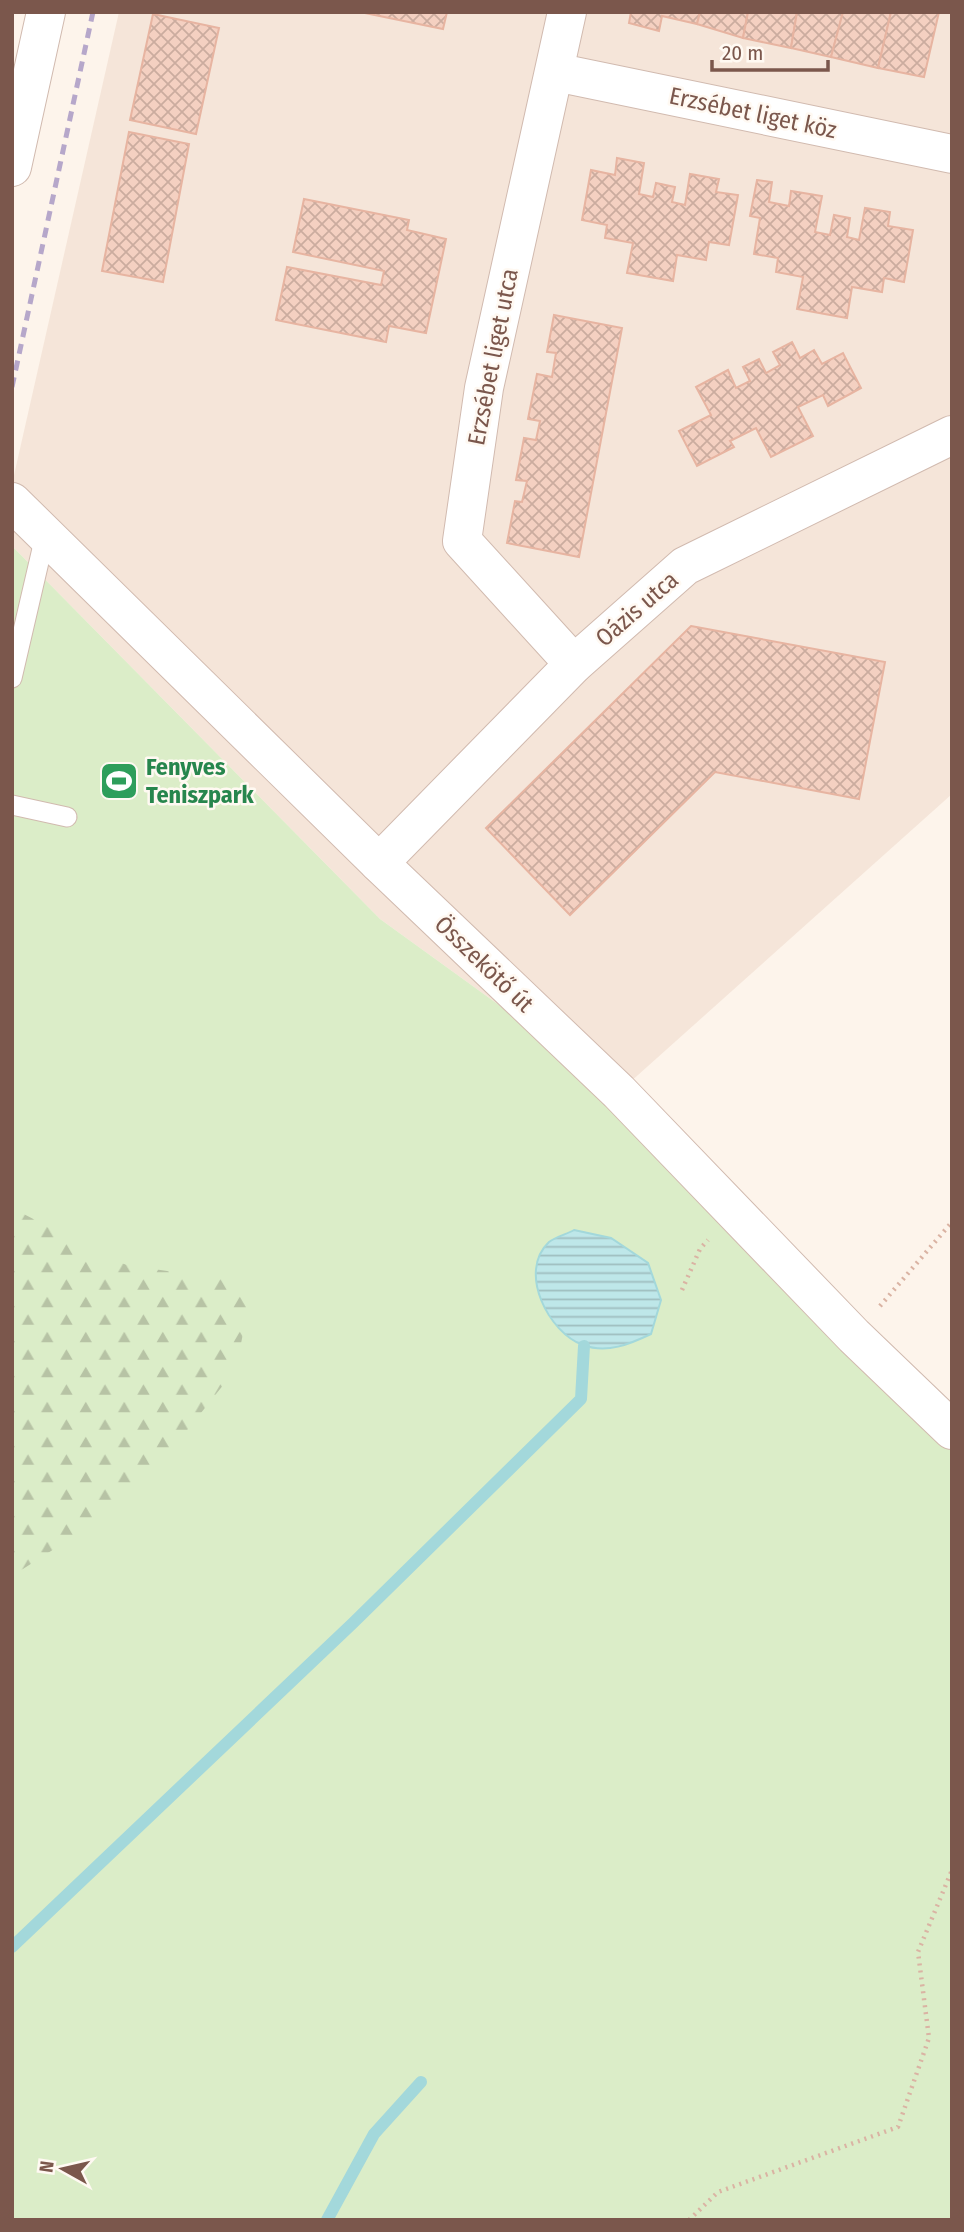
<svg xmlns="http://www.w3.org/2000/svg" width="964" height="2232" viewBox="0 0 964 2232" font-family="'Fira Sans Condensed',sans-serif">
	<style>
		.residential { fill: #f5e5d9 }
		.grass { fill: #dbedc8 }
		.forest { fill: url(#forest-firs) }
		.water { fill: url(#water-rules); stroke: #a3d8db; stroke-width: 2 }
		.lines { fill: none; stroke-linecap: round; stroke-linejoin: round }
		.stream { stroke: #a3d8db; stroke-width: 12 }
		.building { fill: url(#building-cross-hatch); stroke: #e7b4a1; stroke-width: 2 }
		.service-casing { stroke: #d1baaf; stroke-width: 21 }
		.minor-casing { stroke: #d1baaf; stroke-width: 40 }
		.path { stroke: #dab3a3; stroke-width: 4.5; stroke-dasharray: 2 5; stroke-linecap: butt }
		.service { stroke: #fff; stroke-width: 19 }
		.minor { stroke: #fff; stroke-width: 38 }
		.rail { stroke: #b6a7ca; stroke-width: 5; stroke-dasharray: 10 7; stroke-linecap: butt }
		.labels { text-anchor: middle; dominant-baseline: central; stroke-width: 5; stroke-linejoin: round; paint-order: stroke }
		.street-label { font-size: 24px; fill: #7b574c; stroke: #fff9f2 }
		.leisure-label { font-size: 24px; font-weight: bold; fill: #27864d; stroke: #fff9f2; text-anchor: start }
	</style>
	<defs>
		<pattern id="forest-firs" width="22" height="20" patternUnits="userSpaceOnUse" patternTransform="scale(1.75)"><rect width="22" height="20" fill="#dbedc8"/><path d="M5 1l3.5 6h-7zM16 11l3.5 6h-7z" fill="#b7c3a5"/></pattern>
		<pattern id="water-rules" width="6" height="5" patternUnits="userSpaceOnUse" patternTransform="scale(1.75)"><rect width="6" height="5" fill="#bee7e9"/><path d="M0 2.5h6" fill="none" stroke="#9fbebf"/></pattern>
		<pattern id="building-cross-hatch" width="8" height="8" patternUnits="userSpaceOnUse" patternTransform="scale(1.75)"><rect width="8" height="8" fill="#f4d0c1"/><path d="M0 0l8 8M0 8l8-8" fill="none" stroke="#cbac9f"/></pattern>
	</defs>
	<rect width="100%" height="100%" fill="#fdf4eb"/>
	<polygon class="residential" points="119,12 952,12 952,794 619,1092 380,919 12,546 12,484"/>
	<polygon class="grass" points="12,546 380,919 619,1092 952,1430 952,2220 12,2220"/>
	<polygon class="forest" points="12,1208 45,1225 77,1248 127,1265 234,1281 248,1308 236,1369 165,1458 90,1526 12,1576"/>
	<path class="water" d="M574,1230l37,8 37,25 13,37 -10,34c-21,10 -44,20 -68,11 -34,-12 -66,-73 -34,-103 6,-5 18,-8 25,-12z"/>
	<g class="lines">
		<g class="stream">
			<polyline points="12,1947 353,1623 581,1399 584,1346"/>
			<polyline points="327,2220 374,2134 421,2082"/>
		</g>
	</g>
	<g class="building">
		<polygon points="360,12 447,12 443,29"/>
		<polygon points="631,12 700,12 697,24 662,16 659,31 629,23"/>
		<polygon points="700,12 748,12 743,38 697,24"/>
		<polygon points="748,12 797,12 791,48 743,38"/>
		<polygon points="797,12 843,12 831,57 791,48"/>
		<polygon points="843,12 891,12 878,68 831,57"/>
		<polygon points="891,12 939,12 924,77 878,68"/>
		<polygon points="153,14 219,28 196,134 130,120"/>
		<polygon points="129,132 189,144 163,282 102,271"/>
		<polygon points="617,158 644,163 639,194 653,197 656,183 675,187 672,202 685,205 690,174 719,179 716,192 738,195 729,245 709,242 706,260 677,255 673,281 627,273 633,243 605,238 607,225 582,220 591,170 615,175"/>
		<polygon points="757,180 772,182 769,202 789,206 791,191 822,196 815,232 830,235 834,215 850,218 847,237 859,240 865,208 890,212 888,226 913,230 904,282 884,278 882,292 852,287 847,318 797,309 803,277 776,272 778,258 754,254 760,218 750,216"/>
		<polygon points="304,199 409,220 407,230 446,239 426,333 389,326 386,342 276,320 287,267 381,285 384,271 293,252"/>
		<polygon points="554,315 622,328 579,557 507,543 515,501 522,502 527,481 516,480 524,438 536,440 540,421 528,419 537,374 552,377 556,353 547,352"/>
		<polygon points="792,342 800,358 814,350 822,364 843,353 861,388 828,406 823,395 798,407 813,436 771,457 756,428 730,441 734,447 697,466 679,431 711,415 696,387 728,370 736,388 750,381 743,367 759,359 766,373 780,365 773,352"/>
		<polygon points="691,626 885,662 859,799 715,772 570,915 486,828"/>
	</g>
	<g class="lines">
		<defs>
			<g id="service">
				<polyline points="12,678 45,536"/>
				<polyline points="12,805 67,817"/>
			</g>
			<g id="minor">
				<polyline points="567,12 484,388 462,541 574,664"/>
				<polyline points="555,72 952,154"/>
				<polyline points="12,167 46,12"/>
				<polyline points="12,502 379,863 619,1092 854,1336 952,1430"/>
				<polyline points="379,863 574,664 685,566 952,435"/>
			</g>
		</defs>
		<use href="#service" class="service-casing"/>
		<use href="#minor" class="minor-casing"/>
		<g class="path">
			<polyline points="682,1290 700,1249 708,1240"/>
			<polyline points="880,1306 952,1222"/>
			<polyline points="689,2220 718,2192 898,2127 929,2038 918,1952 952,1870"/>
		</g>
		<use href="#service" class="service"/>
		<use href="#minor" class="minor"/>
		<polyline class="rail" points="12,387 93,12"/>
	</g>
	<defs>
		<symbol id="stadium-square" viewBox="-11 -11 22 22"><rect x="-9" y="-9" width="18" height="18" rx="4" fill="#2e9e5b" stroke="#fff9f2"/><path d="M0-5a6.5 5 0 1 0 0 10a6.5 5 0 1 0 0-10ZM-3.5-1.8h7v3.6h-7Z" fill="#fff"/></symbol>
	</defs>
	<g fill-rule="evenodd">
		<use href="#stadium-square" x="97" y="759" width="44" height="44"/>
	</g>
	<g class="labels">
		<g class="street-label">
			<text transform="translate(753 113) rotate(12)">Erzsébet liget köz</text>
			<text transform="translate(493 357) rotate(-79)">Erzsébet liget utca</text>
			<text transform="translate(637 609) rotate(-41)">Oázis utca</text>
			<text transform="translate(484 964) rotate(44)">Összekötő út</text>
		</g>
		<g class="leisure-label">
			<text x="146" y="767">Fenyves<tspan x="146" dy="28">Teniszpark</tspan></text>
		</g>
	</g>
	<rect width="964" height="2232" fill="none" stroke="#7b574c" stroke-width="28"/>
	<g transform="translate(63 2169) rotate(278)" stroke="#fff9f2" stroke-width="5" paint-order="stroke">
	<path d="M0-5L12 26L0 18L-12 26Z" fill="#7b574c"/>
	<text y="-10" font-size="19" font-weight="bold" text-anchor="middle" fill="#7b574c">N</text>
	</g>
	<path d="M712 60v10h116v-10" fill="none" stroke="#7b574c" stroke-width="3.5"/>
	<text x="722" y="60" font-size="21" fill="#7b574c" stroke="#fff9f2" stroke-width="5" paint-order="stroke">20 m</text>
</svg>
